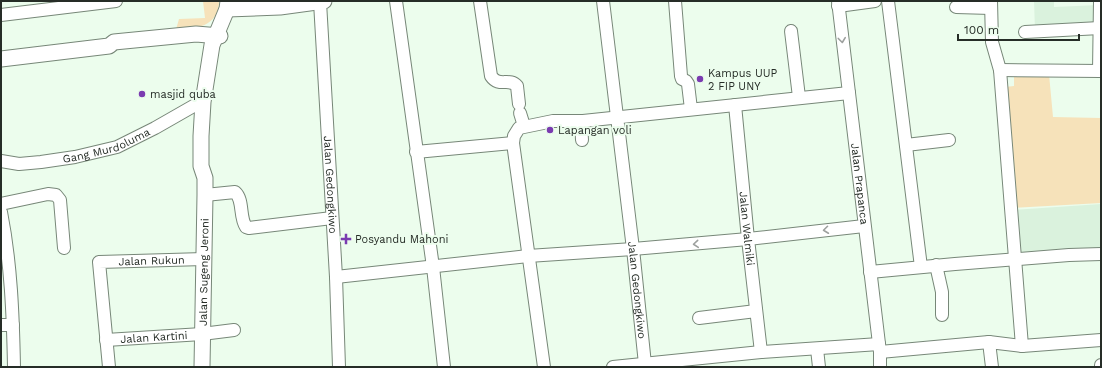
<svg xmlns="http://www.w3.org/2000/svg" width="1102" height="368" viewBox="0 0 1102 368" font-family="'Work Sans',sans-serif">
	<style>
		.built { fill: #daf2dd }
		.green { fill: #f6e2ba }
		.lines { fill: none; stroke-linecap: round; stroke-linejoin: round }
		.minor-casing { stroke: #778778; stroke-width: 14 }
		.major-casing { stroke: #778778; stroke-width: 17 }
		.minor { stroke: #fff; stroke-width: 12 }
		.major { stroke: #fff; stroke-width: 15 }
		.oneway { stroke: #9da09e }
		.poi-dot { fill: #7a3bb0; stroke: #ecfded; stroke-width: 1.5 }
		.labels { text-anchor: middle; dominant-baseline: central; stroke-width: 4; stroke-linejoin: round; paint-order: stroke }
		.poi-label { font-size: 11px; fill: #262d27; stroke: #ecfded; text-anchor: start }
		.street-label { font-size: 11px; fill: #262d27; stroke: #ecfded }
	</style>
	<rect width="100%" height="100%" fill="#ecfded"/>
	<g class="built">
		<polygon points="1034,1 1054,1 1054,7 1099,5 1099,27 1035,30"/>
		<polygon points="1101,204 1101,253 1018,258 1014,210"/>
	</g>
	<g class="green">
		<path d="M203,1h16c0,26 -24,27 -44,32l4,-14 26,-1z"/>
		<polygon points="1049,74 1053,117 1101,118 1101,203 1013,208 1005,87 1014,86 1014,75"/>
	</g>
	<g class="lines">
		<defs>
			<g id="minor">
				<polyline points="396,1 433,267 444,367"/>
				<path d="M480,1l11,75c8,12 18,1 26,10l2,18"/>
				<path id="s1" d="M603,1l30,248 12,115"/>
				<polyline points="675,1 681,76 682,79 686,81 688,84 691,109"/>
				<path id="s2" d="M838,1l42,351v15"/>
				<polyline points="888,1 921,267"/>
				<polyline points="991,1 992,42 1000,70 1022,346"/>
				<path id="s3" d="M320,2l16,275 3,90"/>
				<polyline points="838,6 875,1"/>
				<polyline points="956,7 991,8"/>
				<polyline points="1,15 116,1"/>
				<polyline points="791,31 799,97"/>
				<polyline points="1025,32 1100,28"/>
				<polyline points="1000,70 1101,71"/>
				<polyline points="1099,71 1100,1"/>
				<path id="s4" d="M735,105l13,134 13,113"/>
				<polyline points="520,113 524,126"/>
				<polyline points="581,121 582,140"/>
				<polyline points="906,145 949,140"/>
				<polyline points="416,152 513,143"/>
				<path id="s5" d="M1,161l18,3 22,-2 34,-5 42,-10 38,-19 42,-24 6,-2"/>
				<path d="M205,195l30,-3c9,8 4,25 11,35l3,1 83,-10"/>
				<polyline points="1,204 48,194 56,195 60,200 64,248"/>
				<path d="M1,212c10,51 12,103 13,155"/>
				<polyline points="936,265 942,292 942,315"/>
				<polyline points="870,272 955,264 1069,255 1101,254"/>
				<polyline points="336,277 528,256 633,249 748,239 864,226"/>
				<polyline points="699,318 756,311"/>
				<polyline points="1,325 13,325"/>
				<path id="s6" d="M106,340l96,-6 32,-4"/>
				<polyline points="989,342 992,367"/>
				<polyline points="817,349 819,367"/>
				<polyline points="880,352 989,342 1022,346 1101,340"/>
				<path id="s7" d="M109,367l-10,-105 105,-3"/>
				<polyline points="544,367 513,143 514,136 519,128 553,121 583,121 849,93"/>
				<polyline points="613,367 761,352 879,344"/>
				<polyline points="1101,367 1101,365"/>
			</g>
			<g id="major">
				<polyline points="227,9 280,7 324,1"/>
				<polyline points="1,59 109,46 114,42 196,34 220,36"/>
				<path id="s8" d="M202,367l3,-172v-17l-4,-12v-30l2,-34 9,-57 15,-36 1,-8"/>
			</g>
		</defs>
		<use href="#minor" class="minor-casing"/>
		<use href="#major" class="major-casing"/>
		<use href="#minor" class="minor"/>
		<use href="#major" class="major"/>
	</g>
	<defs><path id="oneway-chevron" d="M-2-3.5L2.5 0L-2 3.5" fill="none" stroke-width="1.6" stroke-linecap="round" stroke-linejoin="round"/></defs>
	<g class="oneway">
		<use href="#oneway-chevron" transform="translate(842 40) rotate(83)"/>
		<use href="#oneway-chevron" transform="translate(826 230) rotate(173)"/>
		<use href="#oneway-chevron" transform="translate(696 244) rotate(175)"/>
	</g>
	<g class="poi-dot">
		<circle cx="700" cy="79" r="4"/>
		<circle cx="142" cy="94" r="4"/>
		<circle cx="550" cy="130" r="4"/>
		<path d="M344 233h4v4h4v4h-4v4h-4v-4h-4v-4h4z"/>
	</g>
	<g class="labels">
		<g class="poi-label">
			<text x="708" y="73">Kampus UUP<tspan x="708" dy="13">2 FIP UNY</tspan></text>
			<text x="150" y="94">masjid quba</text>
			<text x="558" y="130">Lapangan voli</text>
			<text x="355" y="239">Posyandu Mahoni</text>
		</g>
		<g class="street-label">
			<text stroke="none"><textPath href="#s5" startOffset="108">Gang Murdoluma</textPath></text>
			<text stroke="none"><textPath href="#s3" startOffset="183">Jalan Gedongkiwo</textPath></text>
			<text stroke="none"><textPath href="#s2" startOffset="184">Jalan Prapanca</textPath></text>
			<text stroke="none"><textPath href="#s4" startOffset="124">Jalan Walmiki</textPath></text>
			<text stroke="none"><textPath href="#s7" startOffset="158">Jalan Rukun</textPath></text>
			<text stroke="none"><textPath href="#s8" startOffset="95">Jalan Sugeng Jeroni</textPath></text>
			<text stroke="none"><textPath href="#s1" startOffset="291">Jalan Gedongkiwo</textPath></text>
			<text stroke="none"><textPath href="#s6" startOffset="48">Jalan Kartini</textPath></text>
		</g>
	</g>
	<rect width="1102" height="368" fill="none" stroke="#262d27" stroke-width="4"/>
	<path d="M958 34v6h121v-6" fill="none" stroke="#262d27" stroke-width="2"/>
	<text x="964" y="34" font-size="12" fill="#262d27" stroke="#ecfded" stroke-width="3" paint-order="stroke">100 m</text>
</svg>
